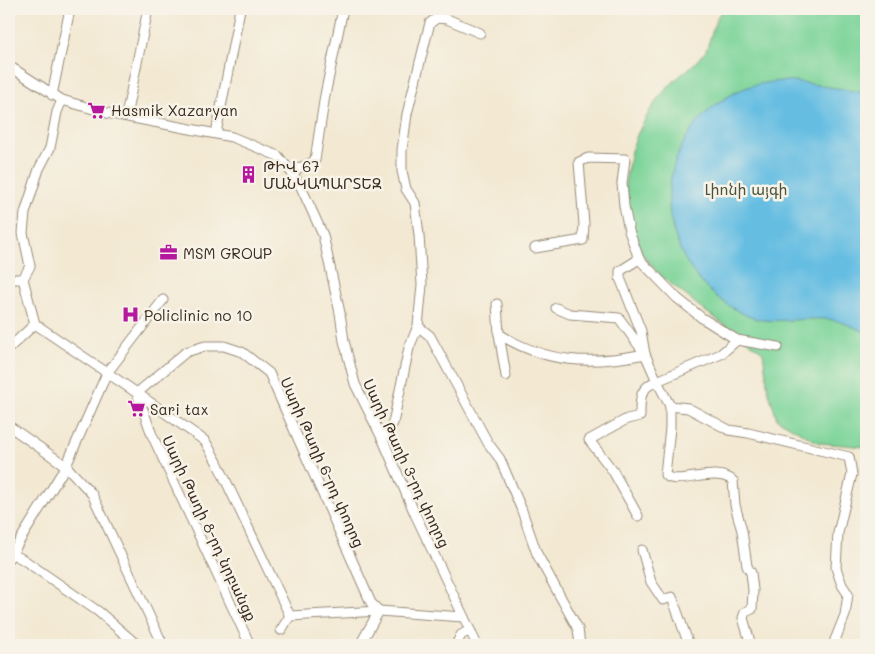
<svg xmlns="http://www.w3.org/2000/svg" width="875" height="654" viewBox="0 0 875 654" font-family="Mali,'Noto Sans Armenian',sans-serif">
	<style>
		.green { fill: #7cd499; stroke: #5c7f5c }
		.water { fill: #65bde2; stroke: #507480 }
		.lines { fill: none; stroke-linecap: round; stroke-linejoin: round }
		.street-casing { stroke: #978a78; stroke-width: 11 }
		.street { stroke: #fff; stroke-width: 9 }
		.labels { text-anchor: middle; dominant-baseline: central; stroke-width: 5; stroke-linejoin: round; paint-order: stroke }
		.poi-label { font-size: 15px; fill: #3b2a1e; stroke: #f7f3e8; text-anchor: start }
		.park-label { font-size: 15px; fill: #4b543d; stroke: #f7f3e8 }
		.street-label { font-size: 15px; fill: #3b2a1e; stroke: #f7f3e8 }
	</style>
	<rect width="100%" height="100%" fill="#f7f3e8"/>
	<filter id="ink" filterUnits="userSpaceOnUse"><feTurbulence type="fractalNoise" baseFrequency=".02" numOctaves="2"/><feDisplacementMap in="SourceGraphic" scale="10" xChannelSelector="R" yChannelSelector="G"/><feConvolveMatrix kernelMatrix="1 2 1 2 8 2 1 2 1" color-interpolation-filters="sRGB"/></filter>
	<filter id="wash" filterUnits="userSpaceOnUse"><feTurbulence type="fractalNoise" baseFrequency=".0096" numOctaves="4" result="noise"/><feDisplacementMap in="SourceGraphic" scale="20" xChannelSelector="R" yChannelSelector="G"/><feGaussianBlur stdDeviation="1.12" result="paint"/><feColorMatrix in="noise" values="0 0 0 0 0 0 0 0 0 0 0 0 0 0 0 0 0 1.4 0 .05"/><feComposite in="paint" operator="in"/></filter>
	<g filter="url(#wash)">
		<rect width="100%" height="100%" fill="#f3e9d3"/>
		<polygon class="green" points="724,9 866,9 866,447 819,443 777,419 768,390 763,352 705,311 660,275 642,254 633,232 627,204 625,184 631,151 637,135 649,112 659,97 674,81 694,64 706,51 717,17"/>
		<path class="water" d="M793,81l73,12v239c-13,-5 -28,-13 -43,-13 -20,-1 -40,3 -60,1 -18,-2 -34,-14 -47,-24 -19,-15 -31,-33 -39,-55 -24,-61 8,-131 71,-154 15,-5 30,-6 45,-6z"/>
	</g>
	<g filter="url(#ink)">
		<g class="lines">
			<defs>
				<g id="street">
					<polyline points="9,66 62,100 107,113 232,137 278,156 292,173 301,187 323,235 340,313 344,341 355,384 383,440 415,514 477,645"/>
					<polyline points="52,95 70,9"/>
					<polyline points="126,116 148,9"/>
					<polyline points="216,133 240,9"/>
					<path d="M292,173c9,-9 16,-6 23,-13l10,-65 18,-86"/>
					<polyline points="535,248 583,240 584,224 579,162 588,158 625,159 622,183 624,206 629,231 639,259 677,298 702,318 737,340 778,347"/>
					<polyline points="639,259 620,271 620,278 641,331 645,354 657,381 721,354 737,340"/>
					<polyline points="9,279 23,279"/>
					<polyline points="497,304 499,334 506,376"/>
					<polyline points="35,324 137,393 205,441 217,462 290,616"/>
					<polyline points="35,324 23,279 30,266 23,233 25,213 39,169 50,148 57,112 62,100"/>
					<polyline points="418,326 430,336 488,443 500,459 521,508 537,554 578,629 580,645"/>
					<path d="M499,334c48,30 92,31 146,20l-26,-36 -49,-4 -14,-6"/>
					<polyline points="9,348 35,324"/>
					<polyline points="670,406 688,408 729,430 748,433 849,457 852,474 838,533 836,568 842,585 848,594 845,615 833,645"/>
					<polyline points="9,426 66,466 92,494 163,645"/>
					<polyline points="383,440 393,423 409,348 418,326 422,285 419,235 415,203 406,189 402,171 402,150 407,114 427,34 430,23 437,18 447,19 480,33"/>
					<path d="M638,516l-25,-45 -24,-31 38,-21 13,-3c0,-17 -1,-28 17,-35l13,25v22l-5,47c13,12 51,-10 68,6l2,24 7,26 5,35 4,7 2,17 -1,19 -7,3 -2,6 8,27"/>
					<polyline points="642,550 651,582 663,600 672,597 689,645"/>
					<polyline points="9,552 24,560 99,612 137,645"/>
					<polyline points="9,558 66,466 107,373 163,300"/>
					<polyline points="290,616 379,611 463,617"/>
					<polyline points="281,630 290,616"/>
					<polyline points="250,645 152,435 137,393 186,352 205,346 224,346 242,352 269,373 371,603 379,611 360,645"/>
					<polyline points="456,645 461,635 470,630"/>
				</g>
			</defs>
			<use href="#street" class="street-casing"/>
			<use href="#street" class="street"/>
		</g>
	</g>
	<defs>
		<symbol id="supermarket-bare" viewBox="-9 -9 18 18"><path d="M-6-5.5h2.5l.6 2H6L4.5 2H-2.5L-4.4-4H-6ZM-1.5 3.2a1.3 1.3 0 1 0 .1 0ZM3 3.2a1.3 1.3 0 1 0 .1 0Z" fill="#b5179e" stroke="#f7f3e8" stroke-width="2.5" paint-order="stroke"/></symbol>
		<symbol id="building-bare" viewBox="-9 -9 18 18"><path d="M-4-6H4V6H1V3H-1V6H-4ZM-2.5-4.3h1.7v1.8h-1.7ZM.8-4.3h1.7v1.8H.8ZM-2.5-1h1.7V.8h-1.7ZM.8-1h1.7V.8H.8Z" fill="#b5179e" stroke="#f7f3e8" stroke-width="2.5" paint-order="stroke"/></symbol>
		<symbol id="office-bare" viewBox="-9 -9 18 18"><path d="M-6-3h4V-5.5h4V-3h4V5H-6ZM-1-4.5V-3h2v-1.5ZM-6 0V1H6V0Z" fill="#b5179e" stroke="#f7f3e8" stroke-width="2.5" paint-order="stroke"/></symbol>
		<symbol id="hospital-bare" viewBox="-9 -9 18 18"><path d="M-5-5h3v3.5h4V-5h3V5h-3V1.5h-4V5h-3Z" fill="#b5179e" stroke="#f7f3e8" stroke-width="2.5" paint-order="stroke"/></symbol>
	</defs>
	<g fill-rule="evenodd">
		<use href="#supermarket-bare" x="84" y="98" width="25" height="25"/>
		<use href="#building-bare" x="236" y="162" width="25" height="25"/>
		<use href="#office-bare" x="156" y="240" width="25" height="25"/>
		<use href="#hospital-bare" x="118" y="302" width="25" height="25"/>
		<use href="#supermarket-bare" x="124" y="396" width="25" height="25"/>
	</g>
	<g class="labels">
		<g class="poi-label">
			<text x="111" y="110">Hasmik Xazaryan</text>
			<text x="263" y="166">ԹԻՎ 67<tspan x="263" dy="17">ՄԱՆԿԱՊԱՐՏԵԶ</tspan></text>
			<text x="183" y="253">MSM GROUP</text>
			<text x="144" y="315">Policlinic no 10</text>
			<text x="150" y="409">Sari tax</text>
		</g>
		<g class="park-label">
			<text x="746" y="189">Լիոնի այգի</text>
		</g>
		<g class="street-label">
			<text transform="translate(323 462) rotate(66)">Սարի Թաղի 6-րդ փողոց</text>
			<text transform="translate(407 463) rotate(65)">Սարի Թաղի 3-րդ փողոց</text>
			<text transform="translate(210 528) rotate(65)">Սարի Թաղի 8-րդ նրբանցք</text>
		</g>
	</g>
	<rect width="875" height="654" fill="none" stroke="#f7f3e8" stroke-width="30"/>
</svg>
